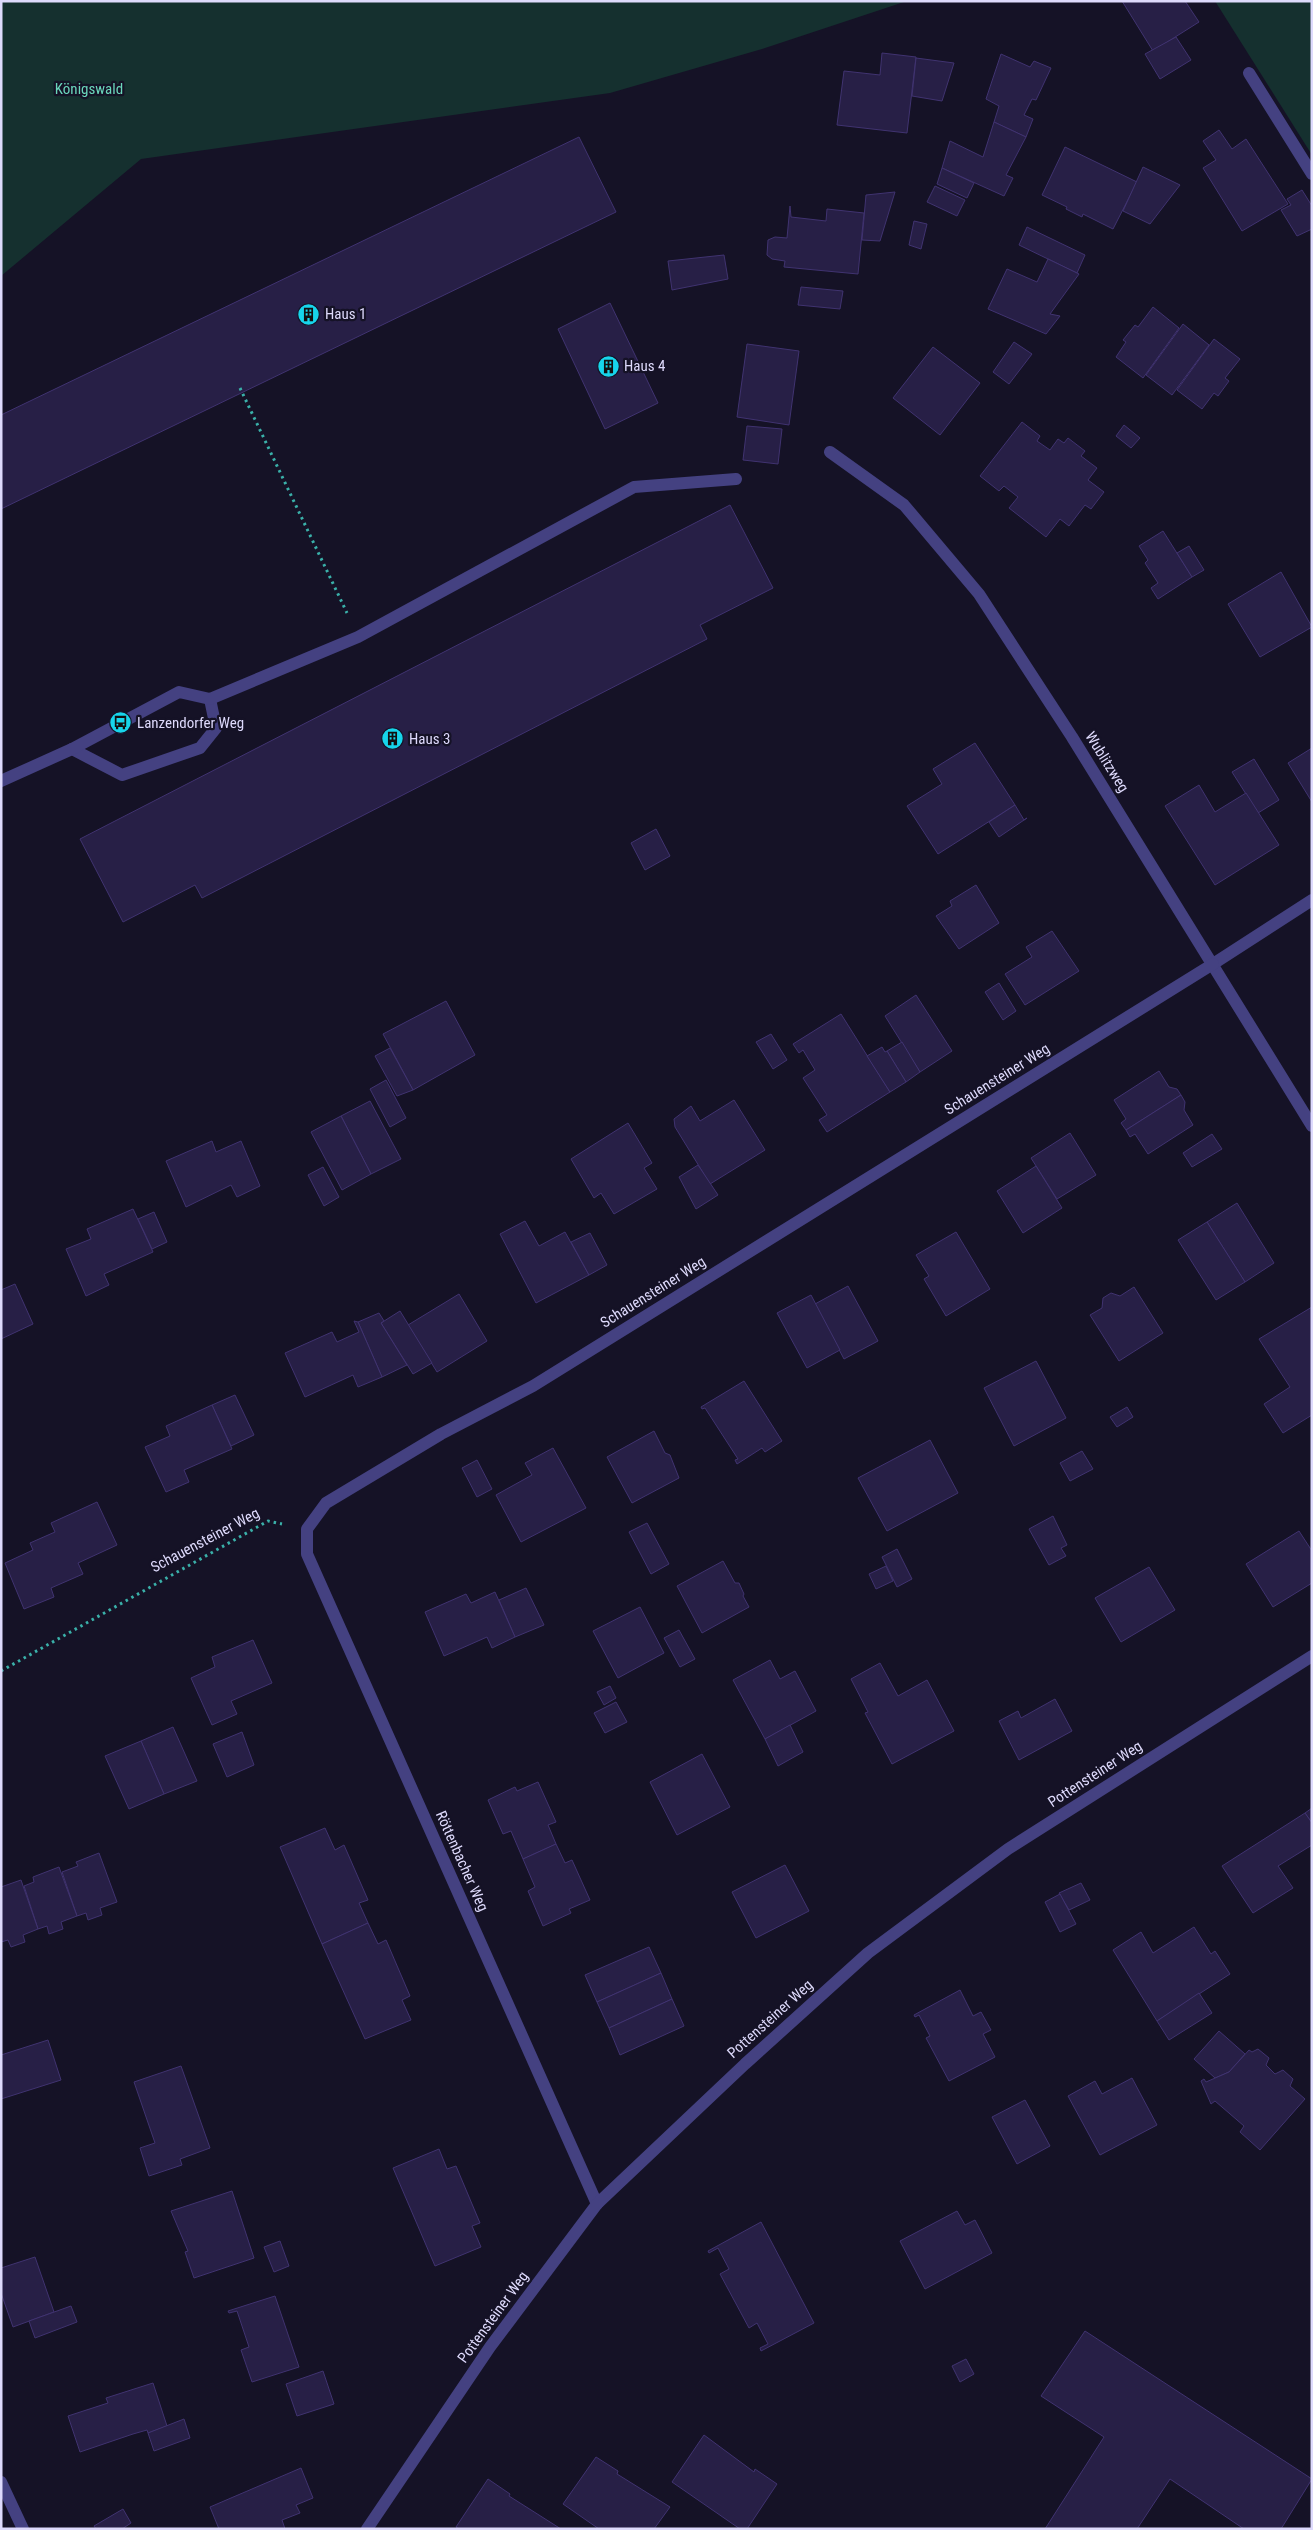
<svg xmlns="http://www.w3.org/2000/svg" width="1313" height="2530" viewBox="0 0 1313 2530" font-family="'Roboto Condensed',sans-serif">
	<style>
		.green { fill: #15302f }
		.building { fill: #271f46; stroke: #403370 }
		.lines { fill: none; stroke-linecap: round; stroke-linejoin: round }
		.path { stroke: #3ab0a9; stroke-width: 3; stroke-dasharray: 2.5 4; stroke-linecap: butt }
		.service { stroke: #444181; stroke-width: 12 }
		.minor { stroke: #444181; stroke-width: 12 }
		.labels { text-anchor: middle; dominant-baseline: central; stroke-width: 4.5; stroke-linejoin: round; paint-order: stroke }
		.park-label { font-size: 15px; fill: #6bd7bc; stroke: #151226 }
		.poi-label { font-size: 15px; fill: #dedafc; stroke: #151226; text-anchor: start }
		.street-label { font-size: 15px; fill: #dedafc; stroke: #151226 }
	</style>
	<rect width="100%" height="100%" fill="#151226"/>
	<g class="green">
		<polygon points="1,1 907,1 762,49 610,93 141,159 1,276"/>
		<polygon points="1215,1 1312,1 1312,155"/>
	</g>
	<g class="building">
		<polygon points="1122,1 1185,1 1199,22 1153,51"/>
		<polygon points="1176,37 1191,60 1160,79 1145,54"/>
		<polygon points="882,53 916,57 907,133 837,125 844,71 880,75"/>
		<polygon points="1001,54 1030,67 1034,61 1051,68 1036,100 1032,99 1024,115 1033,119 1026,137 994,122 999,106 986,99"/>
		<polygon points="916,58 954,63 942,101 912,96"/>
		<polygon points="994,122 1026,137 1006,175 1013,178 1004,196 942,168 950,141 983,157"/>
		<polygon points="1219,130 1232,149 1246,139 1288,204 1242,231 1203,168 1216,160 1203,141"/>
		<polygon points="579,137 616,212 1,509 1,415"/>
		<polygon points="1065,147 1137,182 1113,229 1083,214 1082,217 1066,209 1067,207 1042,195"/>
		<polygon points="1143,167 1180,185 1150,224 1123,211"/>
		<polygon points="942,168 974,183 967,198 937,184"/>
		<polygon points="935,186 965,200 957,216 927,202"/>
		<polygon points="1302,190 1312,206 1312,229 1297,236 1281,210 1291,205 1287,199"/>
		<polygon points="895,192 880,241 862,240 866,195"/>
		<polygon points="790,206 791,217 826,221 827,209 864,213 858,274 784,267 785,261 772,259 767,255 768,240 775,237 787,238"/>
		<polygon points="914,221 927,224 921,249 909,245"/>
		<polygon points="1027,227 1085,255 1077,273 1019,245"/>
		<polygon points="724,255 728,279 672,290 668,261"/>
		<polygon points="1048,259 1079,274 1050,314 1060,316 1046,334 988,309 1007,269 1037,282"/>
		<polygon points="801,287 843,291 840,309 798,305"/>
		<polygon points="610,303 658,403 605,429 558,329"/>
		<polygon points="1153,307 1179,328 1143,378 1116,357 1126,342 1123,340 1135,325 1138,327"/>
		<polygon points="1183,324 1209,345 1172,395 1146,375"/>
		<polygon points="1214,339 1240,359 1225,378 1229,381 1218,396 1214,393 1202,409 1177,390"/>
		<polygon points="1014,342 1032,354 1009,384 993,372"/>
		<polygon points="747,344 799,351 789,425 737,417"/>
		<polygon points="933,347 980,383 940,435 893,398"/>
		<polygon points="1022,422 1040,436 1037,441 1050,450 1058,439 1064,443 1068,438 1085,451 1081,456 1097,468 1088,480 1104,492 1091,509 1085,505 1069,526 1060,519 1046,537 1009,508 1018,497 1004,486 999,491 980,476"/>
		<polygon points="1124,425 1140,438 1131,448 1116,436"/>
		<polygon points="747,426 782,429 778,464 743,460"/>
		<polygon points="730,505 773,588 700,625 707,639 202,898 195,885 123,922 80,839"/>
		<polygon points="1163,531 1192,577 1158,599 1151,588 1158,583 1145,563 1148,560 1139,546"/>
		<polygon points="1189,546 1204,570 1192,577 1177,553"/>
		<polygon points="1281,572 1312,627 1260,657 1228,604"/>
		<polygon points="975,743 1015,805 938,854 907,806 942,784 933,769"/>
		<polygon points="1312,748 1312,802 1288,763"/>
		<polygon points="1254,759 1279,800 1258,813 1232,772"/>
		<polygon points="1199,785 1215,812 1246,793 1279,845 1215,885 1165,806"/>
		<polygon points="1015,805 1024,820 1027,818 999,837 989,822"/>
		<polygon points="656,829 670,856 645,870 631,843"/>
		<polygon points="976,885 999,923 959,949 936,916 952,906 950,901"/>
		<polygon points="1052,931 1079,971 1025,1005 1005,974 1032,957 1026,947"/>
		<polygon points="999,983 1016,1011 1003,1020 985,992"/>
		<polygon points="916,995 952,1051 920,1072 885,1016"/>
		<polygon points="446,1001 475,1055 413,1090 383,1034"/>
		<polygon points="841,1014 890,1092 827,1132 819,1120 827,1115 803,1078 815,1070 803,1050 799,1053 793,1044"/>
		<polygon points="771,1034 787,1060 773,1069 756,1042"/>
		<polygon points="902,1042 920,1072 906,1082 887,1051"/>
		<polygon points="882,1047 885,1052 887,1051 906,1082 890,1092 867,1056"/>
		<polygon points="390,1048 413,1090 397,1096 375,1056"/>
		<polygon points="1159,1071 1169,1087 1177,1089 1181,1095 1126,1130 1121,1123 1126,1119 1114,1100"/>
		<polygon points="386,1080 406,1118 390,1127 370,1089"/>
		<polygon points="1181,1095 1185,1102 1184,1110 1193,1125 1148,1154 1135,1134 1130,1137 1126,1130"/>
		<polygon points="734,1100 765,1150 710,1184 675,1127 674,1119 691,1106 700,1121"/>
		<polygon points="370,1101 401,1159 371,1174 341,1116"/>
		<polygon points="341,1116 371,1174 342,1190 311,1132"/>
		<polygon points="628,1123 652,1163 644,1168 657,1189 614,1214 601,1193 594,1198 571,1159"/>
		<polygon points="1070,1133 1096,1175 1057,1199 1031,1158"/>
		<polygon points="1212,1134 1222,1149 1192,1167 1183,1153"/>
		<polygon points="212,1141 216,1152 241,1141 260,1186 237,1197 231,1185 186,1207 166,1161"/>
		<polygon points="698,1165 718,1195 696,1209 679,1177"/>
		<polygon points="1036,1166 1062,1208 1023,1233 997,1191"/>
		<polygon points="323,1167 339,1197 324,1206 308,1175"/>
		<polygon points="1237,1203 1274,1263 1245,1282 1207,1222"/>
		<polygon points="133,1209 153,1252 104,1274 109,1285 86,1296 66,1249 91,1239 87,1229"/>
		<polygon points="154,1212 167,1242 152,1249 138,1219"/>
		<polygon points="525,1221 539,1246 565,1232 589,1275 536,1303 500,1234"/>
		<polygon points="1207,1222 1245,1282 1216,1300 1178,1240"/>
		<polygon points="956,1232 990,1289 946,1316 924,1279 929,1276 916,1255"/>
		<polygon points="590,1233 607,1265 589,1275 571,1242"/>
		<polygon points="15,1284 33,1324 1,1339 1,1290"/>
		<polygon points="848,1286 878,1341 844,1359 815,1304"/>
		<polygon points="1134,1287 1163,1333 1119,1361 1090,1315 1102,1308 1103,1298 1111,1293 1120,1296"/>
		<polygon points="459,1294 487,1341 437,1372 408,1325"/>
		<polygon points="811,1295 840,1350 807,1368 777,1313"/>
		<polygon points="1312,1307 1312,1415 1283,1433 1264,1404 1290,1387 1259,1339"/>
		<polygon points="400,1311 432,1363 413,1374 381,1323"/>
		<polygon points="379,1313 384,1321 381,1323 407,1365 382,1377 358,1322"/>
		<polygon points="354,1321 358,1322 382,1377 358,1387 353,1375 305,1397 285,1353 332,1332 337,1342 359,1332"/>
		<polygon points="1036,1361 1066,1418 1014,1446 984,1388"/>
		<polygon points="744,1381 782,1441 765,1452 762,1448 737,1464 735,1460 738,1459 705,1408 702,1409 701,1407"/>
		<polygon points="235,1395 254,1435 231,1446 212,1405"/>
		<polygon points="212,1405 232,1449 184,1470 189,1482 166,1492 145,1447 170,1436 166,1426"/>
		<polygon points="1127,1407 1133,1417 1117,1427 1110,1417"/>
		<polygon points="654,1431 665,1453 670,1455 679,1478 632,1503 607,1457"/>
		<polygon points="930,1440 958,1493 887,1531 858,1478"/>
		<polygon points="553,1448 586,1508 521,1542 496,1495 532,1475 525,1463"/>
		<polygon points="1082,1451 1093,1469 1070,1481 1060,1463"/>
		<polygon points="477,1460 492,1489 477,1497 462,1468"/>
		<polygon points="97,1502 117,1545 78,1563 83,1574 51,1588 54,1597 24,1609 5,1563 33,1550 30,1543 55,1532 51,1523"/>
		<polygon points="1053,1516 1067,1545 1061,1548 1066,1556 1049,1565 1029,1529"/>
		<polygon points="647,1523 669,1564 651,1574 629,1532"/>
		<polygon points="1299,1531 1312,1551 1312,1583 1273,1607 1246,1564"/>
		<polygon points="897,1549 912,1579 897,1587 882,1557"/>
		<polygon points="723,1561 735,1583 739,1583 744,1594 743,1596 749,1607 702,1633 677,1586"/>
		<polygon points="886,1566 893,1581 876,1589 869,1574"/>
		<polygon points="1149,1567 1175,1610 1121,1642 1095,1598"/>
		<polygon points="526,1588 544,1625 515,1637 499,1600"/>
		<polygon points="495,1592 515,1637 492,1648 487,1637 444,1656 425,1612 466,1594 471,1603"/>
		<polygon points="640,1607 664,1653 618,1678 593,1631"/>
		<polygon points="679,1630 695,1659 680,1667 664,1638"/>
		<polygon points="253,1640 272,1683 231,1701 237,1714 212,1725 191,1678 215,1667 212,1657"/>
		<polygon points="770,1660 780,1679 795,1671 816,1711 765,1739 733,1680"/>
		<polygon points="880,1663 898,1696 927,1680 954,1731 892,1764 865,1713 868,1712 851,1679"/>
		<polygon points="610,1686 616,1698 604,1705 597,1692"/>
		<polygon points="1055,1699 1072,1731 1019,1760 999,1721 1018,1711 1021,1718"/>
		<polygon points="616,1702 627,1722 605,1733 594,1713"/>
		<polygon points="790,1725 803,1752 778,1766 765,1739"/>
		<polygon points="173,1727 197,1781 164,1794 141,1741"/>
		<polygon points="242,1732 254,1765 227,1777 213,1744"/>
		<polygon points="141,1741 164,1794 129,1809 105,1756"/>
		<polygon points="702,1754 730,1807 677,1835 650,1782"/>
		<polygon points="538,1782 556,1822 548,1825 556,1844 523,1859 511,1831 503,1834 488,1800 515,1787 517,1791"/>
		<polygon points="1312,1808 1312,1823 1305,1813"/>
		<polygon points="1305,1813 1312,1823 1312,1845 1278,1866 1293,1888 1253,1913 1222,1866"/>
		<polygon points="325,1828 335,1850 344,1845 368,1900 359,1903 368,1923 322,1944 280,1847"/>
		<polygon points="556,1844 565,1863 572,1860 590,1900 569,1909 571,1913 543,1926 528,1891 535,1887 523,1859"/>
		<polygon points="99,1853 117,1902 100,1908 102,1915 88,1920 86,1913 77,1916 62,1872 78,1866 76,1862"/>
		<polygon points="785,1865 809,1911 756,1938 732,1892"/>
		<polygon points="59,1867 77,1916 61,1922 63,1929 49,1934 47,1926 38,1929 24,1886 34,1882 33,1877"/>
		<polygon points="21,1880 38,1929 23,1935 25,1942 11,1947 8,1940 1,1942 1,1887"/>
		<polygon points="1081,1883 1090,1900 1069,1910 1059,1893"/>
		<polygon points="1060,1894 1076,1924 1060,1932 1045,1902"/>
		<polygon points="368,1923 378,1944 386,1940 410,1996 402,2000 411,2020 365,2039 322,1944"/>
		<polygon points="1194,1927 1211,1954 1215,1951 1230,1974 1157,2021 1113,1950 1141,1932 1153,1953"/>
		<polygon points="649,1947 661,1973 597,2002 585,1975"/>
		<polygon points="661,1973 672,1999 609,2028 597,2002"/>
		<polygon points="960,1990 973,2016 981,2012 991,2030 983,2034 995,2057 949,2081 926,2038 930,2036 919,2015 915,2017 914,2015"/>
		<polygon points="1199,1993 1212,2013 1169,2040 1157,2021"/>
		<polygon points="672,1999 684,2026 620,2055 609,2028"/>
		<polygon points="1219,2031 1245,2054 1229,2072 1215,2078 1194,2059"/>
		<polygon points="48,2040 61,2080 1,2099 1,2055"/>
		<polygon points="1258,2049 1269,2058 1266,2065 1275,2074 1283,2070 1293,2079 1290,2086 1305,2099 1260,2150 1240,2132 1244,2126 1215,2101 1211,2104 1201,2081 1204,2079 1206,2082 1229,2072 1249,2050 1252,2052"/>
		<polygon points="181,2066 210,2148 180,2159 182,2165 149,2176 140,2148 155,2143 134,2082"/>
		<polygon points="1132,2078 1157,2125 1100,2155 1068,2096 1095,2081 1102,2094"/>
		<polygon points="1025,2100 1050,2146 1017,2164 992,2117"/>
		<polygon points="439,2149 447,2169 456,2166 480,2223 472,2226 481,2247 435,2266 393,2168"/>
		<polygon points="232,2191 254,2258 194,2278 185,2252 188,2251 171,2211"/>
		<polygon points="957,2211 965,2225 975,2220 992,2253 925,2289 900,2241"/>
		<polygon points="761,2222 814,2323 761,2351 760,2348 768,2344 757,2323 749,2328 720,2274 729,2269 718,2248 709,2253 708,2251"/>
		<polygon points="280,2241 289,2266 274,2272 264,2247"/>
		<polygon points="35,2257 54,2312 13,2327 1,2293 1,2268"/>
		<polygon points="275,2296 299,2367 252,2382 241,2350 249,2347 237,2311 229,2313 228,2311"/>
		<polygon points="71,2306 77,2322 35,2338 29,2321"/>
		<polygon points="1085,2331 1312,2479 1281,2529 1244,2529 1170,2479 1137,2529 1045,2529 1104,2437 1041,2396"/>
		<polygon points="966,2359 974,2374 960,2382 952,2366"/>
		<polygon points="323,2371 334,2404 297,2416 286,2384"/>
		<polygon points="153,2383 167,2426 148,2433 147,2430 133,2434 80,2452 68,2416 108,2403 106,2398"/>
		<polygon points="184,2419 190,2438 154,2451 148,2433"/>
		<polygon points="704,2435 754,2472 755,2469 777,2484 747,2529 740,2529 672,2482"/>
		<polygon points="596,2457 618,2471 617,2474 670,2507 654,2529 599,2529 563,2504"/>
		<polygon points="301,2468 313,2498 296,2505 300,2513 282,2520 285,2529 219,2529 210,2507"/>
		<polygon points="488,2479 510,2494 509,2496 561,2529 459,2529 456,2527"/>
		<polygon points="123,2509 131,2523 122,2529 96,2529 94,2526"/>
	</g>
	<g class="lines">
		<g class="path">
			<polyline points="240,388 347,613"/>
			<polyline points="1,1671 268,1521 282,1524"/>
		</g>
		<g class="service">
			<polyline points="1249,73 1312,174"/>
			<polyline points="830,452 904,505 979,594 1072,737 1312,1126"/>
			<polyline points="72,749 122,775 200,748 216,728 210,699"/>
			<polyline points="1,781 72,749 179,692 210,699 358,637 634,487 736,479"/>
			<polyline points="1213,964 1312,900"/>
		</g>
		<g class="minor">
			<polyline points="597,2204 307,1554 307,1529 326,1503 441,1434 533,1386 1213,964"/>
			<polyline points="1,2482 23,2529"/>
			<polyline points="367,2529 490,2347 597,2204 745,2064 868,1953 1008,1849 1312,1656"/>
		</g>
	</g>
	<defs>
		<symbol id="building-disc" viewBox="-11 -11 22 22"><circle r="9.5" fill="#17d5eb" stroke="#151226"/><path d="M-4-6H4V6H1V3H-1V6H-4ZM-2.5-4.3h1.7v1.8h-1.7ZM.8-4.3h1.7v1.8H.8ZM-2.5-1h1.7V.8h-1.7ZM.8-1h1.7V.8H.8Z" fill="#111"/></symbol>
		<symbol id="bus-disc" viewBox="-11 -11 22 22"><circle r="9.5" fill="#17d5eb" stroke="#151226"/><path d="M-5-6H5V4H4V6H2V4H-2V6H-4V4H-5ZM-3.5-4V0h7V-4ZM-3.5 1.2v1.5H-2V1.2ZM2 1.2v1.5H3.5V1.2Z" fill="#111"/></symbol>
	</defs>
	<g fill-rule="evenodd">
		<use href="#building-disc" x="296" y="302" width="25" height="25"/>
		<use href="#building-disc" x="596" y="354" width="25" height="25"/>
		<use href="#bus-disc" x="108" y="710" width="25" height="25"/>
		<use href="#building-disc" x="380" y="726" width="25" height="25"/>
	</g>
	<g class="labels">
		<g class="park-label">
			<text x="89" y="89">Königswald</text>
		</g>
		<g class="poi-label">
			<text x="325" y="314">Haus 1</text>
			<text x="624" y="366">Haus 4</text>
			<text x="137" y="723">Lanzendorfer Weg</text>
			<text x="409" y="739">Haus 3</text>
		</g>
		<g class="street-label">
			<text transform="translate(1107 762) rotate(58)">Wublitzweg</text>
			<text transform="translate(997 1079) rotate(-32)">Schauensteiner Weg</text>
			<text transform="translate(653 1292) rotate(-32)">Schauensteiner Weg</text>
			<text transform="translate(205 1540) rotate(-28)">Schauensteiner Weg</text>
			<text transform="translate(1095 1774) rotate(-33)">Pottensteiner Weg</text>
			<text transform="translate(462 1861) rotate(66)">Röttenbacher Weg</text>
			<text transform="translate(770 2019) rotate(-42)">Pottensteiner Weg</text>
			<text transform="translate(493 2317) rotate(-54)">Pottensteiner Weg</text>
		</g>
	</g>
	<rect width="1313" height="2530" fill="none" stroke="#dedafc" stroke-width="5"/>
</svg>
